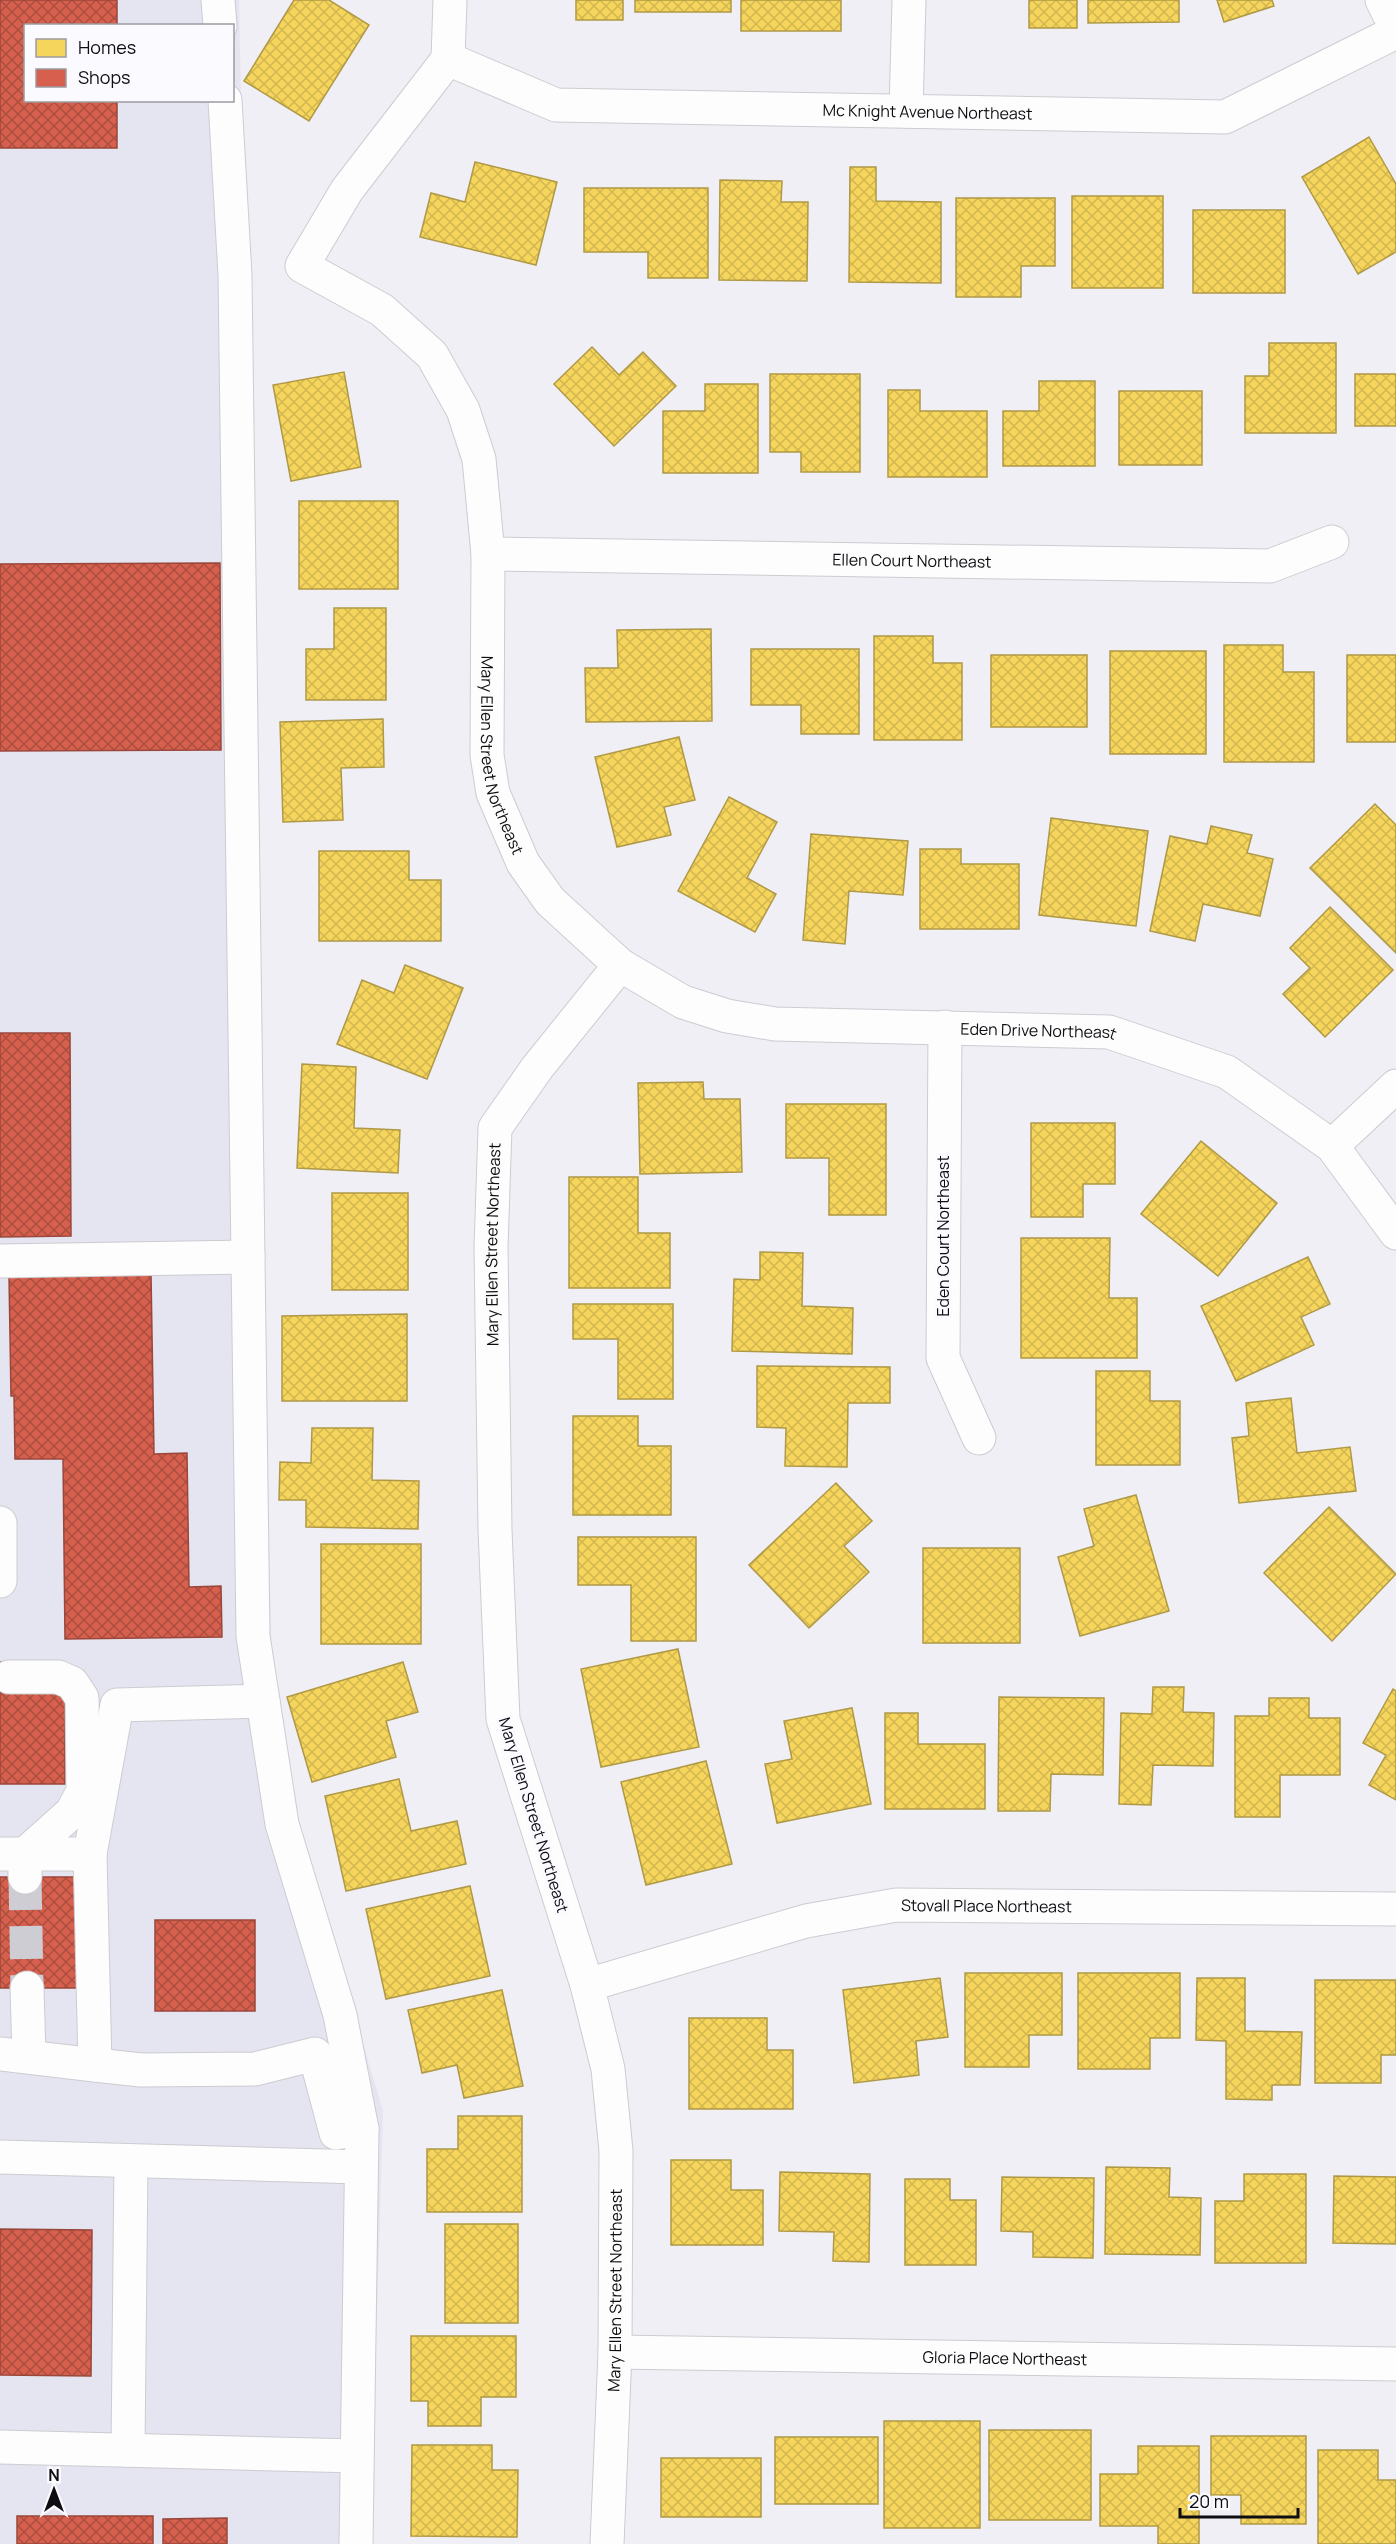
<svg xmlns="http://www.w3.org/2000/svg" width="1396" height="2544" viewBox="0 0 1396 2544" font-family="Manrope,sans-serif">
	<style>
		.built { fill: #e5e4f1; fill-rule: evenodd }
		.homes { fill: url(#homes-cross-hatch); stroke: #b09946; stroke-width: 1.5 }
		.shops { fill: url(#shops-cross-hatch); stroke: #9a473b; stroke-width: 1.5 }
		.lines { fill: none; stroke-linecap: round; stroke-linejoin: round }
		.minor-tunnel { stroke: #cdcdd3; stroke-width: 33; stroke-dasharray: 33 16; stroke-linecap: butt }
		.minor-casing { stroke: #ccccd1; stroke-width: 35 }
		.minor { stroke: #fdfdfe; stroke-width: 33 }
		.labels { text-anchor: middle; dominant-baseline: central; stroke-width: 6; stroke-linejoin: round; paint-order: stroke }
		.street-label { font-size: 16px; fill: #0e0d11; stroke: #fafaff }
	</style>
	<defs>
		<pattern id="homes-cross-hatch" width="8" height="8" patternUnits="userSpaceOnUse" patternTransform="scale(1.5)"><rect width="8" height="8" fill="#f6d55c"/><path d="M0 0l8 8M0 8l8-8" fill="none" stroke="#d2b64f"/></pattern>
		<pattern id="shops-cross-hatch" width="8" height="8" patternUnits="userSpaceOnUse" patternTransform="scale(1.5)"><rect width="8" height="8" fill="#d6604d"/><path d="M0 0l8 8M0 8l8-8" fill="none" stroke="#ac4e3f"/></pattern>
	</defs>
	<rect width="100%" height="100%" fill="#efeff5"/>
	<path class="built" d="M0,0h239l34,1742 110,369 -13,433h-370zM26,26h206v74h-206z"/>
	<g class="homes">
		<polygon points="294,0 329,0 369,25 309,121 244,81"/>
		<rect x="576" y="0" width="47" height="20"/>
		<rect x="635" y="0" width="96" height="12"/>
		<rect x="741" y="0" width="100" height="31"/>
		<rect x="1029" y="0" width="48" height="28"/>
		<polygon points="1088,0 1179,0 1179,22 1088,23"/>
		<polygon points="1217,0 1272,0 1274,6 1224,22"/>
		<polygon points="1369,137 1396,184 1396,252 1358,274 1302,177"/>
		<polygon points="475,162 557,182 536,265 420,237 431,193 465,202"/>
		<polygon points="850,167 876,167 876,201 941,202 941,283 849,282"/>
		<polygon points="720,180 782,181 781,202 808,202 807,281 719,280"/>
		<polygon points="584,188 708,188 708,278 648,278 648,252 584,252"/>
		<rect x="1072" y="196" width="91" height="92"/>
		<polygon points="956,198 1055,198 1055,266 1021,266 1021,297 956,297"/>
		<rect x="1193" y="210" width="92" height="83"/>
		<polygon points="1269,343 1336,343 1336,433 1245,433 1245,376 1269,376"/>
		<polygon points="592,347 619,375 643,352 676,386 614,446 554,384"/>
		<polygon points="344,372 361,467 291,481 273,385"/>
		<polygon points="770,374 860,374 860,472 801,472 801,452 770,452"/>
		<rect x="1355" y="374" width="41" height="52"/>
		<polygon points="1039,381 1095,381 1095,466 1003,466 1003,411 1039,411"/>
		<polygon points="705,384 758,384 758,473 663,473 663,411 705,411"/>
		<polygon points="888,390 920,390 920,411 987,411 987,477 888,477"/>
		<rect x="1119" y="391" width="83" height="74"/>
		<rect x="299" y="501" width="99" height="88"/>
		<polygon points="334,608 386,608 386,700 306,700 306,649 334,649"/>
		<polygon points="711,629 712,721 586,722 585,668 618,668 617,630"/>
		<polygon points="874,636 933,636 933,663 962,663 962,740 874,740"/>
		<polygon points="1224,645 1283,645 1283,672 1314,672 1314,762 1224,762"/>
		<polygon points="751,649 859,649 859,734 801,734 801,705 751,705"/>
		<rect x="1110" y="651" width="96" height="103"/>
		<rect x="991" y="655" width="96" height="72"/>
		<rect x="1347" y="655" width="49" height="87"/>
		<polygon points="383,719 384,767 341,768 343,820 283,822 280,722"/>
		<polygon points="679,737 695,800 664,807 671,835 617,847 595,757"/>
		<polygon points="729,797 777,822 747,878 776,894 755,932 678,891"/>
		<polygon points="1375,804 1396,825 1396,953 1310,868"/>
		<polygon points="1051,818 1148,831 1136,926 1039,915"/>
		<polygon points="1211,826 1252,835 1247,853 1273,859 1260,916 1203,904 1195,941 1150,931 1170,836 1207,844"/>
		<polygon points="811,834 908,841 903,895 849,891 845,944 803,940"/>
		<polygon points="920,849 961,849 961,864 1019,864 1019,929 920,929"/>
		<polygon points="319,851 409,851 409,880 441,880 441,941 319,941"/>
		<polygon points="1330,907 1393,970 1325,1037 1283,994 1310,968 1290,948"/>
		<polygon points="405,965 463,988 427,1079 337,1044 362,980 394,993"/>
		<polygon points="302,1064 356,1067 354,1128 400,1130 398,1173 297,1168"/>
		<polygon points="703,1082 704,1099 740,1099 742,1172 640,1174 638,1083"/>
		<polygon points="786,1104 886,1104 886,1215 829,1215 829,1158 786,1158"/>
		<polygon points="1031,1123 1115,1123 1115,1184 1083,1184 1083,1217 1031,1217"/>
		<polygon points="1201,1141 1277,1203 1218,1276 1141,1214"/>
		<polygon points="569,1177 638,1177 638,1233 670,1233 670,1288 569,1288"/>
		<rect x="332" y="1193" width="76" height="97"/>
		<polygon points="1021,1238 1110,1238 1109,1298 1137,1298 1137,1358 1021,1358"/>
		<polygon points="760,1252 803,1253 802,1306 853,1308 852,1354 732,1351 734,1279 760,1280"/>
		<polygon points="1308,1257 1330,1304 1301,1317 1314,1345 1236,1381 1201,1306"/>
		<polygon points="573,1304 673,1304 673,1399 618,1399 618,1339 573,1339"/>
		<polygon points="407,1314 407,1401 282,1401 282,1316"/>
		<polygon points="757,1366 890,1367 890,1403 848,1403 847,1467 785,1466 786,1428 757,1427"/>
		<polygon points="1096,1371 1150,1371 1150,1401 1180,1401 1180,1465 1096,1465"/>
		<polygon points="1291,1398 1297,1453 1350,1447 1356,1491 1239,1503 1232,1438 1249,1436 1246,1403"/>
		<polygon points="573,1416 638,1416 638,1446 671,1446 671,1515 573,1515"/>
		<polygon points="312,1428 373,1428 372,1480 419,1481 418,1529 306,1527 306,1500 279,1500 280,1462 311,1463"/>
		<polygon points="836,1483 872,1521 844,1546 869,1572 809,1628 749,1565"/>
		<polygon points="1136,1495 1169,1611 1080,1636 1058,1557 1094,1546 1084,1509"/>
		<polygon points="1329,1507 1396,1574 1332,1641 1264,1573"/>
		<polygon points="578,1537 696,1537 696,1641 631,1641 631,1585 578,1585"/>
		<rect x="321" y="1544" width="100" height="100"/>
		<rect x="923" y="1548" width="97" height="95"/>
		<polygon points="678,1649 699,1747 601,1767 581,1669"/>
		<polygon points="403,1662 418,1712 386,1721 396,1757 312,1782 287,1697"/>
		<polygon points="1153,1687 1184,1687 1183,1712 1214,1713 1213,1766 1153,1765 1151,1805 1119,1804 1121,1713 1152,1714"/>
		<polygon points="1393,1689 1396,1691 1396,1800 1369,1785 1386,1755 1363,1743"/>
		<polygon points="999,1697 1104,1698 1103,1775 1051,1774 1050,1811 998,1811"/>
		<polygon points="1269,1698 1309,1698 1309,1718 1340,1718 1340,1775 1280,1775 1280,1817 1235,1817 1235,1716 1269,1716"/>
		<polygon points="852,1708 871,1804 777,1823 765,1764 792,1759 784,1721"/>
		<polygon points="885,1713 918,1713 918,1744 985,1744 985,1809 885,1809"/>
		<polygon points="706,1761 732,1864 646,1885 621,1782"/>
		<polygon points="399,1779 411,1831 457,1821 466,1864 346,1891 325,1796"/>
		<polygon points="470,1886 490,1976 386,1999 366,1909"/>
		<polygon points="965,1973 1062,1973 1062,2035 1029,2035 1029,2067 965,2067"/>
		<polygon points="1078,1973 1180,1973 1180,2038 1150,2038 1150,2069 1078,2069"/>
		<polygon points="940,1978 948,2037 916,2041 919,2075 854,2083 843,1990"/>
		<polygon points="1197,1978 1245,1978 1245,2031 1302,2032 1300,2085 1272,2085 1272,2100 1226,2099 1226,2041 1196,2040"/>
		<polygon points="1315,1980 1396,1980 1396,2055 1381,2055 1381,2083 1315,2083"/>
		<polygon points="502,1990 523,2086 464,2098 457,2065 422,2073 408,2010"/>
		<polygon points="689,2018 767,2018 767,2050 793,2050 793,2109 689,2109"/>
		<polygon points="458,2116 522,2116 522,2212 427,2212 427,2149 458,2149"/>
		<polygon points="671,2160 731,2160 731,2190 763,2190 763,2245 671,2245"/>
		<polygon points="1106,2167 1170,2168 1169,2197 1201,2198 1200,2255 1105,2254"/>
		<polygon points="780,2172 870,2174 869,2262 833,2261 834,2232 779,2231"/>
		<polygon points="1244,2174 1306,2174 1306,2263 1215,2263 1215,2201 1244,2201"/>
		<polygon points="1334,2176 1396,2177 1396,2244 1333,2243"/>
		<polygon points="1002,2177 1094,2178 1093,2258 1033,2257 1033,2232 1001,2231"/>
		<polygon points="905,2179 950,2179 950,2200 976,2200 976,2265 905,2265"/>
		<rect x="445" y="2224" width="73" height="99"/>
		<polygon points="411,2336 516,2336 516,2397 481,2397 481,2426 428,2426 428,2401 411,2401"/>
		<rect x="884" y="2421" width="96" height="107"/>
		<rect x="989" y="2430" width="102" height="90"/>
		<polygon points="1211,2436 1306,2436 1306,2524 1241,2524 1241,2495 1211,2495"/>
		<rect x="775" y="2437" width="103" height="67"/>
		<polygon points="412,2445 492,2445 492,2470 518,2470 517,2537 411,2536"/>
		<polygon points="1138,2446 1199,2446 1199,2544 1158,2544 1158,2526 1100,2526 1100,2474 1138,2474"/>
		<polygon points="1318,2450 1378,2450 1378,2480 1396,2480 1396,2544 1318,2544"/>
		<rect x="661" y="2458" width="100" height="59"/>
	</g>
	<g class="shops">
		<polygon points="0,0 117,0 117,26 26,26 26,100 117,100 117,148 0,148"/>
		<polygon points="220,563 221,750 0,751 0,564"/>
		<polygon points="0,1033 70,1033 71,1236 0,1237"/>
		<polygon points="151,1274 154,1454 187,1453 189,1587 221,1586 222,1637 65,1639 63,1459 15,1459 14,1396 11,1396 9,1276"/>
		<polygon points="0,1662 9,1662 65,1691 65,1784 0,1784"/>
		<rect x="0" y="1877" width="78" height="111"/>
		<rect x="155" y="1920" width="100" height="91"/>
		<polygon points="0,2229 92,2230 91,2376 0,2375"/>
		<rect x="17" y="2516" width="136" height="28"/>
		<polygon points="227,2518 227,2544 163,2544 163,2519"/>
	</g>
	<g class="lines">
		<polyline class="minor-tunnel" points="25,1877 27,1988"/>
		<defs>
			<g id="minor">
				<polyline points="218,0 220,26"/>
				<path id="s1" d="M450,0l-2,59 -101,131 -45,76 80,44 50,45 31,55 16,49 9,95 -1,201 6,38 30,70 27,38 70,64 63,37 44,14 48,8 334,8 118,40 105,74 64,87"/>
				<polyline points="1382,0 1396,28"/>
				<path id="s2" d="M448,59l108,46 669,12 171,-85"/>
				<polyline points="225,100 235,275 253,1636 282,1824 340,2015 362,2129 356,2544"/>
				<polyline points="906,111 909,0"/>
				<path id="s3" d="M488,554l782,12 62,-24"/>
				<polyline points="945,1027 943,1358 979,1438"/>
				<polyline points="1332,1146 1396,1086"/>
				<polyline points="0,1261 248,1257"/>
				<polyline points="0,1523 0,1581"/>
				<polyline points="9,1677 58,1677 72,1683 82,1698 83,1791 72,1812 25,1854 25,1877"/>
				<polyline points="0,1854 90,1854"/>
				<path id="s4" d="M587,1985l219,-64 90,-16 500,4"/>
				<polyline points="27,1988 29,2056"/>
				<polyline points="0,2054 95,2065 90,1854 117,1705 263,1701"/>
				<polyline points="95,2065 141,2070 255,2069 315,2054 336,2133 362,2129"/>
				<polyline points="0,2157 361,2167"/>
				<path id="s5" d="M615,2352l781,12"/>
				<polyline points="0,2447 357,2456"/>
				<polyline points="128,2450 131,2161"/>
				<path id="s6" d="M607,2544l8,-192 1,-201 -8,-82 -21,-84 -84,-266 -8,-189 -4,-283 4,-119 42,-60 83,-103"/>
			</g>
		</defs>
		<use href="#minor" class="minor-casing"/>
		<use href="#minor" class="minor"/>
	</g>
	<g class="labels">
		<g class="street-label">
			<text stroke="none"><textPath href="#s2" startOffset="489">Mc Knight Avenue Northeast</textPath></text>
			<text stroke="none"><textPath href="#s3" startOffset="424">Ellen Court Northeast</textPath></text>
			<text stroke="none"><textPath href="#s1" startOffset="885">Mary Ellen Street Northeast</textPath></text>
			<text stroke="none"><textPath href="#s1" startOffset="1570">Eden Drive Northeast</textPath></text>
			<text transform="translate(943 1236) rotate(-90)">Eden Court Northeast</text>
			<text stroke="none"><textPath href="#s6" startOffset="1316">Mary Ellen Street Northeast</textPath></text>
			<text transform="translate(534 1815) rotate(73)">Mary Ellen Street Northeast</text>
			<text stroke="none"><textPath href="#s4" startOffset="410">Stovall Place Northeast</textPath></text>
			<text stroke="none"><textPath href="#s6" startOffset="254">Mary Ellen Street Northeast</textPath></text>
			<text stroke="none"><textPath href="#s5" startOffset="390">Gloria Place Northeast</textPath></text>
		</g>
	</g>
	<rect x="24" y="24" width="210" height="78" fill="#fafaff" stroke="#9c9ba0" stroke-width="1.5"/>
	<rect x="36" y="39" width="30" height="18" fill="#f6d55c" stroke="#9c9ba0" stroke-width="1.5"/>
	<text x="78" y="54" font-size="18" fill="#0e0d11">Homes</text>
	<rect x="36" y="69" width="30" height="18" fill="#d6604d" stroke="#9c9ba0" stroke-width="1.5"/>
	<text x="78" y="84" font-size="18" fill="#0e0d11">Shops</text>
	<g transform="translate(54 2490)" stroke="#fafaff" stroke-width="4.5" paint-order="stroke">
	<path d="M0-4.5L10 22L0 15L-10 22Z" fill="#0e0d11"/>
	<text y="-9" font-size="16" font-weight="bold" text-anchor="middle" fill="#0e0d11">N</text>
	</g>
	<path d="M1180 2508v9h118v-9" fill="none" stroke="#0e0d11" stroke-width="3"/>
	<text x="1189" y="2508" font-size="18" fill="#0e0d11" stroke="#fafaff" stroke-width="4.5" paint-order="stroke">20 m</text>
</svg>
